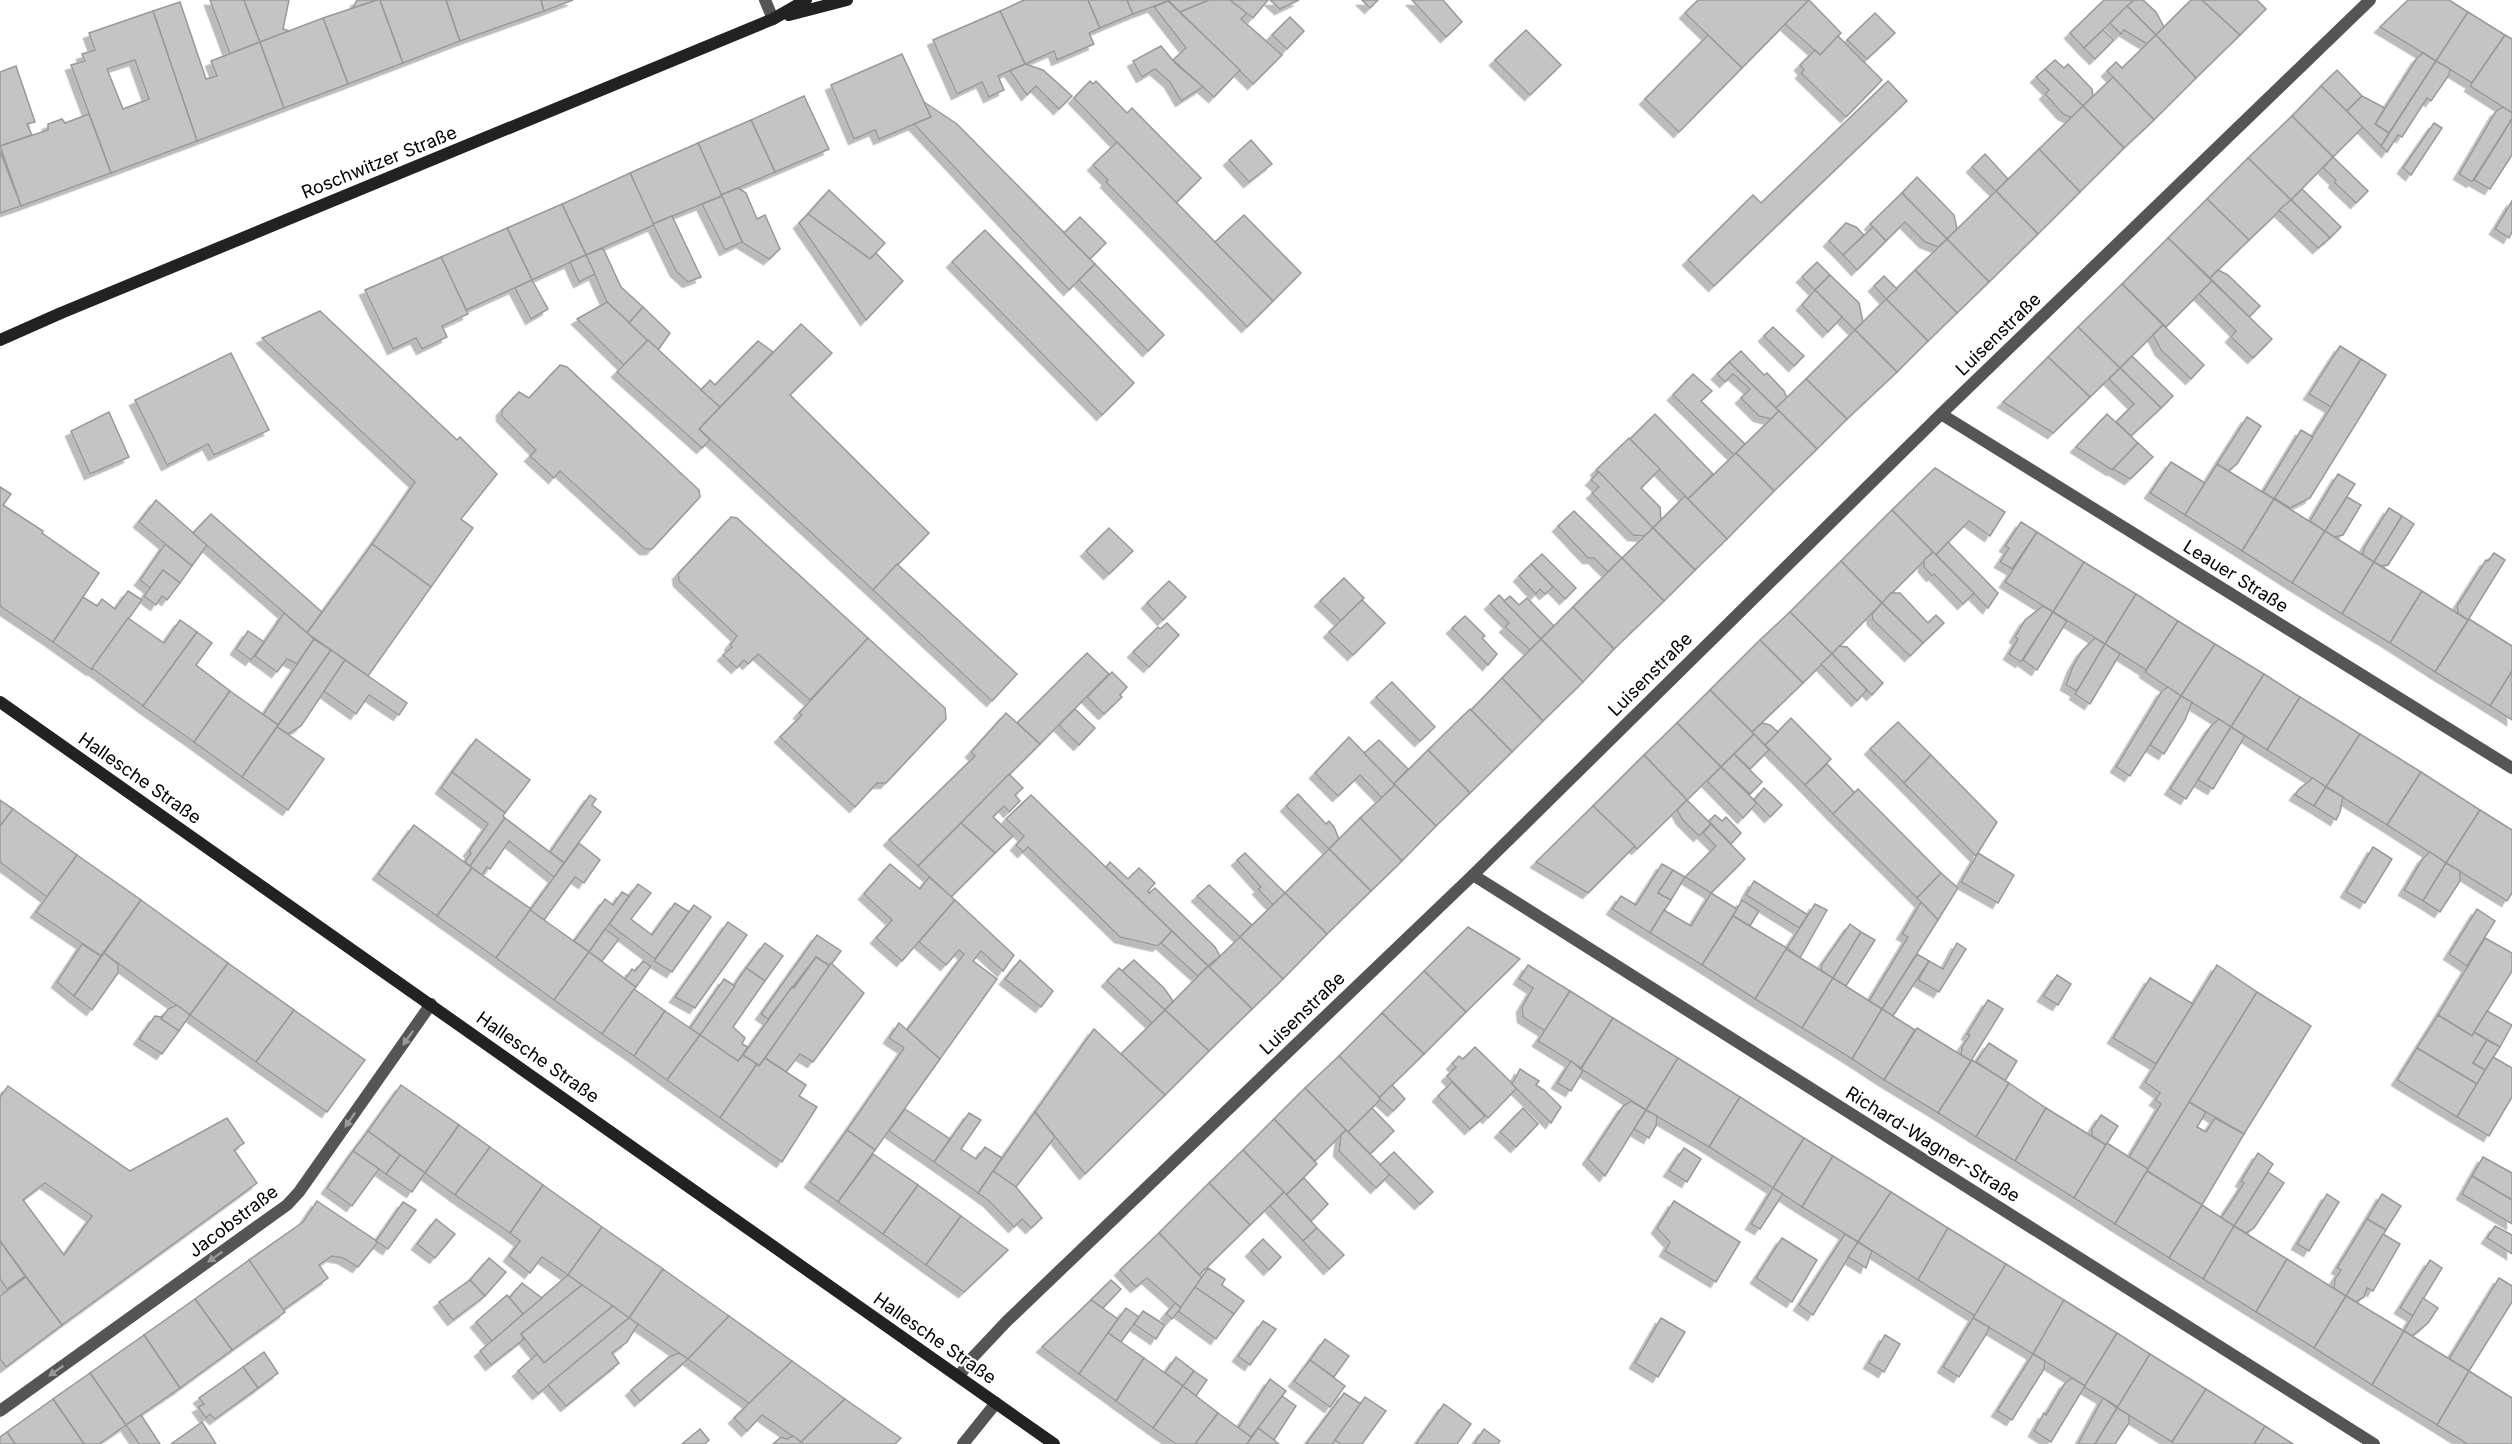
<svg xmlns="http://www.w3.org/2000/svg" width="2512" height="1444" viewBox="0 0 2512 1444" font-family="Inter,sans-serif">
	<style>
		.building { fill: #c4c4c4; stroke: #999; stroke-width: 1.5; fill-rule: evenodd; filter: url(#shadow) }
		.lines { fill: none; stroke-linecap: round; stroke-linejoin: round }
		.minor { stroke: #555; stroke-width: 12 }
		.secondary { stroke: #222; stroke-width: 12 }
		.oneway { fill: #999 }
		.labels { text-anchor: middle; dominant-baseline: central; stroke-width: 4.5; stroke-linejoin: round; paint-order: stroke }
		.street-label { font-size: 18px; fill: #000; stroke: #fff }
	</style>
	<defs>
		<filter id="shadow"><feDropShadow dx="-5.5" dy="5.5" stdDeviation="0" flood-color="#0004"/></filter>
	</defs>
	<rect width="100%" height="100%" fill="#fff"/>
	<g class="building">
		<polygon points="210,0 244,0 260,42 230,54"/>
		<polygon points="244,0 289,0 283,29 290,31 260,42"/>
		<polygon points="357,0 377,0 352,9"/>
		<polygon points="377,0 380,0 403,63 348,84 323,18"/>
		<polygon points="380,0 446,0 460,41 403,63"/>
		<polygon points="446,0 541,0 544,11 460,41"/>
		<polygon points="541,0 573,0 544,11"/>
		<polygon points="1024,0 1088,0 1100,28 1089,33 1094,44 1057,60 1054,51 1025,64 1000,11"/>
		<polygon points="1088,0 1127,0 1133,14 1100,28"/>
		<polygon points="1127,0 1168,0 1168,1 1133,14"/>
		<polygon points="1168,0 1209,0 1180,12"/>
		<polygon points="1209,0 1230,0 1247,13 1241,19 1282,55 1253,84 1180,12"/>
		<polygon points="1230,0 1268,0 1253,18"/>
		<polygon points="1270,0 1299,0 1280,9"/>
		<polygon points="1362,0 1378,0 1370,8"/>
		<polygon points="1412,0 1443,0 1462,22 1446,37"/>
		<polygon points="1698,0 1809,0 1742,68 1685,13"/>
		<polygon points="1809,0 1841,33 1820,55 1785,24"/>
		<polygon points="2104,0 2134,0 2084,48 2070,33"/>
		<polygon points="2134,0 2143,0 2156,12 2164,27 2156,35 2127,6"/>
		<polygon points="2191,0 2202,0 2240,35 2196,78 2156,35"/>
		<polygon points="2202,0 2257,0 2266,9 2240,35"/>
		<polygon points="2408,0 2449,0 2468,12 2436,61 2380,27"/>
		<polygon points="1168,1 1240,70 1214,97 1173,60 1186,48 1154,7"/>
		<polygon points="180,2 206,79 217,76 211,61 260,42 284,108 197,141 153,11"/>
		<polygon points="2127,6 2156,35 2147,44 2124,30 2121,34 2110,23"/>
		<path d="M153,11l44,130 -86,32 -40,-108 14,-4 -3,-7 13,-4 -6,-17zM135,60l14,39 -26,10 -16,-40z"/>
		<polygon points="1000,11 1025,64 998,76 1004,90 989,97 982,82 957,94 933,40"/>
		<polygon points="2468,12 2505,35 2472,83 2436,61"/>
		<polygon points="1875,13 1895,33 1867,59 1847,40"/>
		<polygon points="1290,17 1304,31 1287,49 1272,35"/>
		<polygon points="323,18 348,84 284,108 260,42"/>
		<polygon points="1526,30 1561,65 1530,95 1495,60"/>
		<polygon points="2103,30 2114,40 2095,59 2084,48"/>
		<polygon points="1708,35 1742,68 1679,132 1645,99"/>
		<polygon points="2156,35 2196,78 2154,120 2107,71 2116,62 2122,68"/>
		<polygon points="2505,35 2512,39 2512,113 2470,86"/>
		<polygon points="1838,36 1882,80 1846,117 1801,73 1804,70 1800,65 1815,50 1820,55"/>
		<polygon points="1161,46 1175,63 1203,87 1181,101 1170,82 1155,69 1142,77 1133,61"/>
		<polygon points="2423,53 2436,61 2389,133 2375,124 2417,58"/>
		<polygon points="902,54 931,117 879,139 875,130 854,139 831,85"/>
		<polygon points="2055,60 2064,68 2068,64 2092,89 2093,96 2083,106 2045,69"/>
		<polygon points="2436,61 2450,69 2449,75 2431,101 2427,98 2402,137 2398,135 2387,152 2381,146"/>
		<polygon points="1025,64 1043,70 1072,96 1059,109 1036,86 1027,95 1010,71"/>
		<polygon points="16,66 35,122 27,124 32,135 0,146 0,72"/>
		<polygon points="2045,69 2083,106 2072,118 2063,114 2045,94 2049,90 2036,77"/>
		<polygon points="2337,70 2362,96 2347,111 2321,86"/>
		<polygon points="2113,77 2154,120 2124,148 2083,106"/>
		<polygon points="1090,81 1093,84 1096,81 1127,113 1132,108 1201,178 1176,203 1074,98"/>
		<polygon points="1888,81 1907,101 1714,286 1688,260 1753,195 1761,203"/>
		<polygon points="2321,86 2363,127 2333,157 2292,116"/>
		<polygon points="804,96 829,149 775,172 751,120"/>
		<polygon points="2362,96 2385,108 2375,124 2389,133 2381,146 2347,111"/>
		<polygon points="924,102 957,124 1095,264 1069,290 914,124 931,117"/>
		<polygon points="2083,106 2124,148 2080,192 2039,149"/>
		<polygon points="2503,107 2512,113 2512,119 2472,182 2459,174 2496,111"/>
		<polygon points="89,114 111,173 21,206 0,146 48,130 48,124 62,119 65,123"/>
		<polygon points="2292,116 2333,157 2291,200 2248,158"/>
		<polygon points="2512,119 2512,155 2490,189 2474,180"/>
		<polygon points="751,120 775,172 721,195 698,143"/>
		<polygon points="2434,123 2442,128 2411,175 2403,168"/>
		<polygon points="1251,140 1272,164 1249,182 1229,160"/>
		<polygon points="1117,142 1273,301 1247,327 1106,182 1108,180 1093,165"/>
		<polygon points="698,143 722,196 653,224 630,173"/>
		<polygon points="2039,149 2080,192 2038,234 1996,191"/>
		<polygon points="0,151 21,206 0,213"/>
		<polygon points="1985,154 2008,179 1996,191 1972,167"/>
		<polygon points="2333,157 2368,191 2356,203 2334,182 2336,180 2323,168"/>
		<polygon points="2248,158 2291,200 2249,240 2207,199"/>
		<polygon points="630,173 654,225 586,255 562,204"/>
		<polygon points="1917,177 1954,215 1957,229 1947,239 1902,193"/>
		<polygon points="738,188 746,193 757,219 765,215 780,249 769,259 743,243 721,195"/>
		<polygon points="2302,189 2341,227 2330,238 2291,200"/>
		<polygon points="829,190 885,243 870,259 808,214"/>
		<polygon points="1996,191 2038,234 1989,282 1947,239"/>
		<polygon points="1902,193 1947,239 1938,247 1925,242 1905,222 1886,241 1870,224"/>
		<polygon points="722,196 742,242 725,250 702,204"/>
		<polygon points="2207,199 2249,240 2210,278 2168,238"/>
		<polygon points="2291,200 2330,238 2318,248 2279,210"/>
		<polygon points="2512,201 2512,232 2509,238 2495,229"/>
		<polygon points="562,204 586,255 532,280 507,228"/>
		<polygon points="808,214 870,259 876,253 903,281 866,320 799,223"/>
		<polygon points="1244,215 1301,273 1273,301 1215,242"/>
		<polygon points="672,216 701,277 688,282 676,271 653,224"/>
		<polygon points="1080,217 1106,243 1090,259 1064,233"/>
		<polygon points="1846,223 1856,227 1864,235 1843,255 1829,241"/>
		<polygon points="1873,227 1886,241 1857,270 1843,255"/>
		<polygon points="507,228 532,280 466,310 441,257"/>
		<polygon points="985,230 1134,383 1102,415 952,262"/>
		<polygon points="2168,238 2212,281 2166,327 2122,284"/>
		<polygon points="1947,239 1989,282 1957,313 1915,270"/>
		<polygon points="603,248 621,287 643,307 629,323 607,302 586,255"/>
		<polygon points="586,255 595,274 579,282 570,262"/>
		<polygon points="441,257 468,314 442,326 447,337 422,349 416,338 393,349 365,290"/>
		<polygon points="1817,262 1830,275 1815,290 1802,277"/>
		<polygon points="1095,264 1164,335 1148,351 1079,280"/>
		<polygon points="1915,270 1957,313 1928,341 1886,299"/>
		<polygon points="2218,270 2228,275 2260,306 2249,317 2210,278"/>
		<polygon points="1830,275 1859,303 1863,322 1855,330 1815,290"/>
		<polygon points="1884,276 1897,289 1886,299 1874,286"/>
		<polygon points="532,280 548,309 531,319 515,288"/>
		<polygon points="2212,281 2272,339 2253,358 2231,337 2236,331 2199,294"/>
		<polygon points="2122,284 2163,325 2120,368 2078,327"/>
		<polygon points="1815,290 1842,317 1828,332 1802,305"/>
		<polygon points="1886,299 1928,341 1897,372 1855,330"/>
		<polygon points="607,302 648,340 624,365 577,319"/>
		<polygon points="643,307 670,333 658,350 629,323"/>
		<polygon points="320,311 457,440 460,437 497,474 461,519 473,528 431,587 372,544 415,482 262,338"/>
		<polygon points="801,324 832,353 790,395 929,533 873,590 699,429"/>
		<polygon points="2163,325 2204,365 2191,379 2161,350 2153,335"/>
		<polygon points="1773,327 1804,356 1794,366 1764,336"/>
		<polygon points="2078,327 2120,368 2090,397 2048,357"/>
		<polygon points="1855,330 1897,372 1847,419 1806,379"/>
		<polygon points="648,340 720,407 699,429 710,440 702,448 617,372"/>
		<polygon points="758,341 773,352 720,407 701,390 710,380 715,385"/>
		<polygon points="2340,346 2361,359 2331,407 2309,394"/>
		<polygon points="1741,351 1764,375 1767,373 1784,391 1787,398 1776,408 1729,362"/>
		<polygon points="231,353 269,430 214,455 208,444 167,465 135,400"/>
		<polygon points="2132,356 2173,396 2161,408 2120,368"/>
		<polygon points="2048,357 2090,397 2053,433 2003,402"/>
		<polygon points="2361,359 2386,375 2310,498 2290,508 2274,498"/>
		<polygon points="1729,362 1779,411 1771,419 1759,416 1741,398 1750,389 1733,374 1725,382 1717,374"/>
		<polygon points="560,365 567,367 699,490 700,497 652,549 645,549 560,471 554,478 530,456 536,450 502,416 502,410 519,392 529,398"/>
		<polygon points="2120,368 2161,408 2131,436 2116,422 2134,404 2109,379"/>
		<polygon points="1693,374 1712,391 1701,401 1745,444 1734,455 1673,395"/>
		<polygon points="1806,379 1847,419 1817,449 1776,408"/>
		<polygon points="1779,411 1817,449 1774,491 1736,453"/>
		<polygon points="109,412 129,457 90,474 71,431"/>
		<polygon points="1655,414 1713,474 1688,499 1630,439"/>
		<polygon points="2107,414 2138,443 2112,470 2076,447"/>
		<polygon points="2247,417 2261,426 2237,464 2228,471 2217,464"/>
		<polygon points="2301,430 2313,437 2274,499 2263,492"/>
		<polygon points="1629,438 1660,469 1641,488 1660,507 1661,520 1653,528 1596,470"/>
		<polygon points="2138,443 2153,457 2130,479 2113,469"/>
		<polygon points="1736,453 1774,491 1727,539 1688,499"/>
		<polygon points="2171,462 2205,483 2185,515 2150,493"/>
		<polygon points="2217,464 2274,499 2242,551 2185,515"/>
		<polygon points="1935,468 2005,512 1990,536 1969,521 1936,555 1892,510"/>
		<polygon points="1599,472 1653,528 1645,536 1633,535 1592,493 1599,487 1591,480"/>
		<polygon points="2338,474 2355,484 2325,531 2310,521"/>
		<polygon points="0,487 11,494 3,505 43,531 42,533 99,573 53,642 0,606"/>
		<polygon points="1685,496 1727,539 1695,570 1653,528"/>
		<polygon points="2347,497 2361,505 2343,535 2334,537 2325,531"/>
		<polygon points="2274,499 2325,531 2292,583 2242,551"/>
		<polygon points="156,500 207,545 192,566 139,522"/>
		<polygon points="2389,508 2402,516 2374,562 2363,555 2364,548"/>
		<polygon points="1892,510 1933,552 1882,603 1841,561"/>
		<polygon points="1574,511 1622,558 1608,572 1594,558 1588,558 1558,526"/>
		<polygon points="211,514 322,612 307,633 193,533"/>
		<polygon points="2402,516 2414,524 2388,565 2381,566 2374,562"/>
		<polygon points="731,517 737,518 868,638 810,700 758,654 748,664 744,660 737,668 723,655 732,647 730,645 737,636 679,581 678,574"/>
		<polygon points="2021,522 2037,532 2012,569 2000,562 2009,548 2005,546"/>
		<polygon points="1109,528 1133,551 1109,574 1086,551"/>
		<polygon points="1653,528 1695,570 1664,601 1622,558"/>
		<polygon points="2325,531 2374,562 2342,614 2292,583"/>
		<polygon points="2037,532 2084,562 2053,612 2005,582"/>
		<polygon points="1948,542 1998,593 1988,608 1936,555"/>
		<polygon points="165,544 192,566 180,583 163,570 150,588 140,580"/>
		<polygon points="372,544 431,587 368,676 307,633"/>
		<polygon points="1933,552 1974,593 1963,604 1934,574 1932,576 1924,567 1924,560"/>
		<polygon points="2494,553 2505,560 2468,620 2458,613 2457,606 2486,560 2488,561"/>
		<polygon points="1542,554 1576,588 1565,599 1531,564"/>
		<polygon points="1622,558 1664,601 1614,649 1573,607"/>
		<polygon points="1841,561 1882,603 1832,654 1790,612"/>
		<polygon points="2084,562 2136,594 2105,644 2053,612"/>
		<polygon points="2374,562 2422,591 2390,643 2342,614"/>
		<polygon points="897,564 1017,674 992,701 873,590"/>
		<polygon points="1531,564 1553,587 1545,594 1540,589 1536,594 1519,576"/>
		<polygon points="163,570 180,583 167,600 162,596 156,605 144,596"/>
		<polygon points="1344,578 1364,598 1341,621 1320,601"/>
		<polygon points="1169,581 1186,597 1163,620 1147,603"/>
		<polygon points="128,591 142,600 92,670 53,642 83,597 97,606 102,599 115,609"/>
		<polygon points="2422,591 2468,620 2435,672 2390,643"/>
		<polygon points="1891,593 1900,593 1928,623 1936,615 1944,623 1923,643 1882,603"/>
		<polygon points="2136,594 2178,621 2146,670 2105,644"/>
		<polygon points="1499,595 1541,639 1530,650 1505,627 1509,623 1490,604"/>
		<polygon points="1510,596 1519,605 1527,598 1554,626 1541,639 1504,601"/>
		<polygon points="1362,600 1385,623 1353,655 1329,632"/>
		<polygon points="1882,603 1923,643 1910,656 1873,620 1872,614"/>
		<polygon points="2043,606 2053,612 2021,662 2009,654 2018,639 2015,637 2025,620"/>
		<polygon points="1573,607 1614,649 1583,682 1541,639"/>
		<polygon points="1790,612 1832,654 1803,683 1760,640"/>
		<polygon points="2053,612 2067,621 2037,670 2023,660"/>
		<polygon points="284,613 314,639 297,664 287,659 277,672 255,656"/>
		<polygon points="1465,616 1485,636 1482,638 1497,654 1488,665 1452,628"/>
		<polygon points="128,618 164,643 180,620 197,632 143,706 92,668"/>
		<polygon points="2469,619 2512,646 2512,671 2490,706 2435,672"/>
		<polygon points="2178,621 2215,644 2181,696 2145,672"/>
		<polygon points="1167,623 1179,635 1149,667 1133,652 1158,627 1160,629"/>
		<polygon points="248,631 264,642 251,660 236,649"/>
		<polygon points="197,632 212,643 196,665 230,691 194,742 143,706"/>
		<polygon points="868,638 945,708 946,719 886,783 877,783 855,807 780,737 802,715 799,713"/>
		<polygon points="2095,638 2105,644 2077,691 2066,685 2073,666 2082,651"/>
		<polygon points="314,639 331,650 278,725 263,715"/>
		<polygon points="1541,639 1583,682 1543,721 1502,678"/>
		<polygon points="1760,640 1803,683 1752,732 1710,690"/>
		<polygon points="2105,644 2120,654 2090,704 2075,694"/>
		<polygon points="2215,644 2264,674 2231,727 2181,696"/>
		<polygon points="1839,646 1847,647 1883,683 1872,695 1832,654"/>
		<polygon points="331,650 345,660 301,726 288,734 277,727"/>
		<polygon points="1087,653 1109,674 1040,744 1017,723"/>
		<polygon points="1832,654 1867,690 1857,701 1821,664"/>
		<polygon points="345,660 407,703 399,715 369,695 356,714 324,691"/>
		<polygon points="2512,671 2512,720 2490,706"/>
		<polygon points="1112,672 1127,687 1120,695 1122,697 1104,714 1087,697"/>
		<polygon points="2264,674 2300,697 2267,750 2231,727"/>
		<polygon points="1502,678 1543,721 1512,752 1471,710"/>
		<polygon points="1392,682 1435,727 1420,741 1376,697"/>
		<polygon points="2168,687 2181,696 2130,776 2116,767 2162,691"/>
		<polygon points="1710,690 1754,734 1721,767 1677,723"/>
		<polygon points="230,691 278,725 242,777 194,742"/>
		<polygon points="2181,696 2192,702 2185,720 2164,754 2150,745"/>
		<polygon points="2300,697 2360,734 2326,787 2267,750"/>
		<polygon points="1075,709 1095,728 1079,745 1059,725"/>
		<polygon points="1470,709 1512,752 1470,793 1428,750"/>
		<polygon points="1006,713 1040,744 918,866 889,840 975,756 971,752"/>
		<polygon points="1791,718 1831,759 1805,785 1765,745"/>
		<polygon points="2219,719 2231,727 2186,799 2170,789 2211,726"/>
		<polygon points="1898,722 1931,755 1904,783 1870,749"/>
		<polygon points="1677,723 1721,767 1687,800 1644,755"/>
		<polygon points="1762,723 1770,725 1778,732 1765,745 1752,732"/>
		<polygon points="277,727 324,759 288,810 242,777"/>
		<polygon points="2231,727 2245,736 2213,789 2198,780"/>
		<polygon points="1754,734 1769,750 1750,769 1734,754"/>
		<polygon points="2360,734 2421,772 2387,825 2326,787"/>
		<polygon points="1349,737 1395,785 1382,798 1360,775 1338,796 1315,773"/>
		<polygon points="476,739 530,780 505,813 452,772"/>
		<polygon points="1379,740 1408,769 1394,784 1364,753"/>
		<polygon points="1428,750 1470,793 1436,826 1394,784"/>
		<polygon points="1734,754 1762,782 1750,794 1721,767"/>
		<polygon points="1644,755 1687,800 1637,849 1593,806"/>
		<polygon points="1931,755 1997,822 1976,856 1904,783"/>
		<polygon points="1827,764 1855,793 1833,814 1805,785"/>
		<polygon points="1721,767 1757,803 1743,818 1707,781"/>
		<polygon points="452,772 505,813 503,816 505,818 470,866 465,862 471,853 469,851 488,824 441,788"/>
		<polygon points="2421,772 2480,810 2446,863 2387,825"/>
		<polygon points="1009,774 1023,788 1015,795 1020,801 1009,812 1004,806 993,817 1013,836 995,853 961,823"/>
		<polygon points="2313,778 2326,787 2314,806 2295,795 2299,789"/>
		<polygon points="1395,785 1436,826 1402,861 1360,818"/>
		<polygon points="2326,787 2343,797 2340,812 2336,820 2314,806"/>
		<polygon points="1764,788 1782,805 1770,817 1754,800"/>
		<polygon points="1858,789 1941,873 1917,898 1833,814"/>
		<polygon points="1298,794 1326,824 1329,821 1334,827 1339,839 1329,849 1286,806"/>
		<polygon points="590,795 596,799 592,805 601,812 564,863 550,852"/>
		<polygon points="1031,795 1172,931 1158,946 1120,937 1028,847 1023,852 1016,845 1024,836 1006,819"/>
		<polygon points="0,800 13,809 0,826"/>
		<polygon points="1687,800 1711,824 1699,836 1682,819 1677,810"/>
		<polygon points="1593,806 1635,846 1588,893 1536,862"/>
		<polygon points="13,809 77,855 47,897 0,862 0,826"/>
		<polygon points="2480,810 2512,830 2512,893 2507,901 2446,863"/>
		<polygon points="1715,815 1722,821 1726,817 1741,833 1731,844 1709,821"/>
		<polygon points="505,818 564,863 554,877 509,841 490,869 487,867 482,875 470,866"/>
		<polygon points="1360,818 1402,861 1371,891 1329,849"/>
		<polygon points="961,823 995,853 951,897 918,866"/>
		<polygon points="1711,824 1745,859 1711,893 1685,877 1716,846 1703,833"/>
		<polygon points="414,825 472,868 437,916 378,874"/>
		<polygon points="579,843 600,860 584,883 575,877 544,920 530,910"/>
		<polygon points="2373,847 2392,859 2365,903 2346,892"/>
		<polygon points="1329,849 1371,891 1327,934 1285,893"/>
		<polygon points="2430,852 2446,863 2423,901 2404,890 2423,858"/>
		<polygon points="1245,853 1285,893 1273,905 1258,889 1261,887 1237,860"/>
		<polygon points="1978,853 2014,875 1998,903 1961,882"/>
		<polygon points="77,855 141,900 101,956 36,912"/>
		<polygon points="1110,862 1128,879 1139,868 1155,883 1148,891 1149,893 1155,888 1215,947 1220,956 1208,966 1106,867"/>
		<polygon points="2446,863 2460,871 2460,881 2440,912 2423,901"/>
		<polygon points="890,864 920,889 929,877 955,900 902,961 876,938 892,920 864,894"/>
		<polygon points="1662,864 1673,870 1658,893 1671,900 1650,933 1612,909 1621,896 1636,905"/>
		<polygon points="472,868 531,909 496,958 437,916"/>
		<polygon points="1673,870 1685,877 1671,900 1658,893"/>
		<polygon points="1941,873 1958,888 1938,920 1917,898"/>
		<polygon points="1754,881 1808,915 1799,928 1746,895"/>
		<polygon points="638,884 651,893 631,919 652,935 675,903 689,912 655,959 609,924"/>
		<polygon points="1209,885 1252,925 1240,937 1197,896"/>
		<polygon points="622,892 629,896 589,952 574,941 605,899 613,905"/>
		<polygon points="1285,893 1327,934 1283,979 1240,937"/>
		<polygon points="1711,893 1737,909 1702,965 1650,933 1664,910 1691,926"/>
		<polygon points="141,900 228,963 190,1015 104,953"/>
		<polygon points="955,900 1014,955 1003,971 981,951 973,961 997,979 940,1059 907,1030 964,954 959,950 946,965 919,942"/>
		<polygon points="1742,900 1759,911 1750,926 1733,916"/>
		<polygon points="1921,902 1938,920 1882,1009 1869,1001 1908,937 1902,934"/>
		<polygon points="1815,904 1827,910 1800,958 1787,948"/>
		<polygon points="694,905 711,917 672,972 654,961"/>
		<polygon points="2477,909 2495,921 2467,966 2449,954"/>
		<polygon points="530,910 589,952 554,1000 496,958"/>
		<polygon points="1733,916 1787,948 1755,999 1702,965"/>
		<polygon points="728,922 747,935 695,1008 675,997"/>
		<polygon points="1850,924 1861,932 1833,978 1821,970 1822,964"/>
		<polygon points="1468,927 1520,959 1466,1012 1424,971"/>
		<polygon points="605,929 619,939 602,961 589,952"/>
		<polygon points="1172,931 1208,966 1198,976 1161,943"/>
		<polygon points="1861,932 1875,940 1846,986 1833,978"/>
		<polygon points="817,935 841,951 830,966 816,957 768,1019 761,1014"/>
		<polygon points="1240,937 1283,979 1252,1009 1209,967"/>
		<polygon points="2485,938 2512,953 2512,971 2472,1036 2438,1015"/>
		<polygon points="765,943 783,956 765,981 746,968"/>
		<polygon points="1957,943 1966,949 1939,992 1918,980 1929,961 1943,969"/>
		<polygon points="82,944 101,956 74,996 57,982"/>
		<polygon points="1786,949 1833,978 1802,1028 1755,999"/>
		<polygon points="589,952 636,987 602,1034 554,1000"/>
		<polygon points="104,953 118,964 118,973 92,1010 74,996"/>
		<polygon points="1917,954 1929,961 1893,1016 1882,1009"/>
		<polygon points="816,957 830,966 759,1066 743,1055 792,987 794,988"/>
		<polygon points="1020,960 1053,991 1041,1007 1005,979"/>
		<polygon points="1134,960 1164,988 1173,1001 1165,1010 1122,971"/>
		<polygon points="643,961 651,966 636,987 625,979 632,969 635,971"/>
		<polygon points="228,963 294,1010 256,1062 190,1015"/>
		<polygon points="831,963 864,993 813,1062 800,1054 786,1072 765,1058"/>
		<polygon points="1528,965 1570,991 1545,1031 1523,1017 1522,1007 1533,988 1519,979"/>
		<polygon points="2217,965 2257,992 2148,1169 2129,1157 2161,1104 2155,1100 2160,1093 2145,1082"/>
		<polygon points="1208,966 1252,1009 1209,1051 1165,1010"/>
		<polygon points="746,968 765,981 733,1027 745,1038 742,1044 748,1047 738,1061 700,1035"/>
		<polygon points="1119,968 1165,1010 1152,1023 1107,981"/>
		<polygon points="1424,971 1466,1012 1424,1054 1382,1013"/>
		<polygon points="2057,975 2071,984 2058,1005 2043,996"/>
		<polygon points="1833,978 1882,1009 1852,1059 1802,1028"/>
		<polygon points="2150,978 2193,1004 2156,1064 2113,1038"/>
		<polygon points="724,979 735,986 700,1035 690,1028"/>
		<polygon points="634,989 665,1011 634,1056 602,1034"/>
		<polygon points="1570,991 1613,1018 1581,1068 1538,1041"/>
		<polygon points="2257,992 2311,1026 2244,1134 2189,1102"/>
		<polygon points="1988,1000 2003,1009 1971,1061 1961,1055 1962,1047 1970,1035 1967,1034"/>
		<polygon points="177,1005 190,1015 179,1031 161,1019 168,1009"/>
		<polygon points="1882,1009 1915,1030 1884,1080 1852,1059"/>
		<polygon points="294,1010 365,1060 327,1112 256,1062"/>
		<polygon points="1165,1010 1209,1051 1165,1095 1121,1054"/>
		<polygon points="665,1011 700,1035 667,1080 634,1056"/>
		<polygon points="2487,1011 2512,1025 2500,1047 2474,1032"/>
		<polygon points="1382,1013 1424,1054 1379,1098 1339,1056"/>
		<polygon points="2438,1015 2472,1036 2474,1032 2487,1040 2473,1063 2485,1070 2477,1084 2417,1048"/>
		<polygon points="155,1016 162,1017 161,1019 179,1031 162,1054 139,1039"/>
		<polygon points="1613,1018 1678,1058 1646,1110 1581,1069"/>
		<polygon points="899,1023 940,1059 875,1150 847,1130 904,1048 889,1038"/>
		<polygon points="1917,1028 1971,1061 1938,1113 1884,1080"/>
		<polygon points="1094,1029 1165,1095 1085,1174 1035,1112"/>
		<polygon points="700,1035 738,1061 743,1055 757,1064 720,1118 667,1080"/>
		<polygon points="2487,1040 2500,1047 2485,1070 2473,1063"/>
		<polygon points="1989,1043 2017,1061 2005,1081 1976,1062"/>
		<polygon points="1475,1047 1517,1088 1488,1118 1447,1076 1456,1067 1452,1064 1459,1056 1463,1059"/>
		<polygon points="2417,1048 2477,1084 2457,1117 2397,1080"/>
		<polygon points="1339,1056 1381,1099 1348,1132 1305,1088"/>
		<polygon points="2493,1057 2512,1068 2512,1097 2489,1136 2457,1117"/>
		<polygon points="765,1058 806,1085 799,1096 817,1107 782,1162 720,1118 757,1064 759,1066"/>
		<polygon points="1678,1058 1740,1097 1709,1147 1646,1110"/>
		<polygon points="1972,1060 2009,1083 1976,1137 1938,1113"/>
		<polygon points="1571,1061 1583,1071 1571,1091 1557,1083"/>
		<polygon points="1520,1069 1539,1081 1536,1085 1544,1090 1561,1107 1551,1123 1512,1084"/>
		<polygon points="1452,1082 1485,1116 1470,1129 1438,1096"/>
		<polygon points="2009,1083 2046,1108 2015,1161 1976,1137"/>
		<polygon points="401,1085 459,1125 425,1173 368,1131"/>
		<polygon points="1392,1085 1405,1099 1393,1111 1379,1098"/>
		<path d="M8,1086l122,85 97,-53 17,25 -10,7 23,33 -195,142 -62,-84v-144zM45,1183l47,33 -28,39 -41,-55z"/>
		<polygon points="1305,1088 1346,1130 1315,1161 1274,1119"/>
		<polygon points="1740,1097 1804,1138 1773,1188 1709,1147"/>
		<polygon points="1631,1101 1646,1110 1605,1176 1588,1159 1623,1106"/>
		<polygon points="2189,1102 2206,1112 2197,1127 2206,1132 2215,1118 2244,1134 2202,1205 2147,1171"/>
		<polygon points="1372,1108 1394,1131 1370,1154 1348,1132"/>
		<polygon points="1523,1108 1538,1124 1516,1147 1500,1132"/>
		<polygon points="2046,1108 2106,1145 2074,1198 2015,1161"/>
		<polygon points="905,1109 950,1139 934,1162 889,1131"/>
		<polygon points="1646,1110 1657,1116 1656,1126 1649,1138 1634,1129"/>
		<polygon points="1035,1112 1055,1137 1016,1187 993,1171"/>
		<polygon points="969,1113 981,1120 961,1149 976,1159 985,1147 1002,1158 978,1193 934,1162"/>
		<polygon points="2101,1115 2118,1126 2106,1145 2092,1136 2092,1129"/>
		<polygon points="1274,1119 1317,1164 1286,1195 1243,1150"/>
		<polygon points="459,1125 490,1147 455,1195 425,1173"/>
		<polygon points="847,1130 875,1150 838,1202 810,1182"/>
		<polygon points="1346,1130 1390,1174 1376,1188 1339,1151 1341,1135"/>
		<polygon points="368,1131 400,1155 386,1174 353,1151"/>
		<polygon points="1804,1138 1833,1156 1802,1207 1773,1188"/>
		<polygon points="2107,1143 2148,1169 2115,1224 2074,1198"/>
		<polygon points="490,1147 543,1185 510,1233 455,1195"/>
		<polygon points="1684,1148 1701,1159 1687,1182 1669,1171"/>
		<polygon points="1243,1150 1284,1192 1250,1225 1209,1183"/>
		<polygon points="353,1151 379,1169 352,1206 327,1188"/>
		<polygon points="1394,1152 1433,1192 1420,1204 1380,1165"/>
		<polygon points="2258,1153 2273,1164 2234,1226 2221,1218 2244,1183 2241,1181"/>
		<polygon points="873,1154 918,1185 883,1234 838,1202"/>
		<polygon points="400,1155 425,1173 412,1192 386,1174"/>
		<polygon points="1833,1156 1891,1192 1858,1242 1802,1207"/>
		<polygon points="2483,1157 2512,1173 2512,1200 2472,1176"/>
		<polygon points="993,1171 1016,1187 1042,1218 1031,1228 1022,1219 1014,1227 989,1201 978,1193"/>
		<polygon points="2147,1171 2202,1205 2169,1258 2115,1224"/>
		<polygon points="2268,1172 2284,1183 2254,1228 2246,1233 2234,1226"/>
		<polygon points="2472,1176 2512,1200 2512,1224 2462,1194"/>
		<polygon points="1304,1178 1328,1204 1311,1221 1286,1195"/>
		<polygon points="1209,1183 1250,1225 1199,1275 1159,1233"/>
		<polygon points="543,1185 602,1227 568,1275 542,1257 530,1273 509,1256 520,1241 510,1233"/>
		<polygon points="918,1185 961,1216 926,1265 883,1234"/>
		<polygon points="1773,1188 1783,1194 1760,1229 1751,1224"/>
		<polygon points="1284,1192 1317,1228 1303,1241 1270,1206"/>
		<polygon points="1891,1192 1948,1228 1918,1280 1858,1242"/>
		<polygon points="2327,1194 2339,1202 2309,1251 2297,1244"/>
		<polygon points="2382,1194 2401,1206 2386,1230 2367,1219"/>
		<polygon points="317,1201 378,1242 358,1267 343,1258 332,1256 319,1265 328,1278 283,1310 249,1260 303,1222"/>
		<polygon points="1674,1201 1740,1242 1716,1282 1665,1251 1670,1242 1657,1228"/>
		<polygon points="403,1202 416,1210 388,1249 376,1241"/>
		<polygon points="2202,1205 2234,1226 2203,1279 2169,1258"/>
		<polygon points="961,1216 1008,1250 964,1292 926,1265"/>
		<polygon points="436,1219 455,1234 435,1258 417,1244"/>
		<polygon points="2367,1219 2386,1230 2346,1296 2334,1288 2335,1279 2341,1270 2337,1268"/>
		<polygon points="2234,1226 2287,1259 2256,1312 2203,1279"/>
		<polygon points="2495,1226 2512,1235 2512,1254 2487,1238"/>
		<polygon points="602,1227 663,1269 629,1318 568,1275"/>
		<polygon points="1317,1228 1344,1255 1329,1269 1303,1241"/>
		<polygon points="1948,1228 2006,1264 1975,1316 1918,1280"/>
		<polygon points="1159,1233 1202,1278 1181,1308 1147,1278 1136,1287 1120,1270"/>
		<polygon points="1845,1234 1858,1242 1813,1315 1799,1305"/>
		<polygon points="2383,1234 2400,1244 2373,1291 2367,1288 2364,1297 2356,1302 2346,1296"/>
		<polygon points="1782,1238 1817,1260 1792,1302 1756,1278"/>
		<polygon points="1263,1239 1281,1257 1269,1270 1251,1251"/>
		<polygon points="0,1241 25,1276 7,1289 0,1279"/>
		<polygon points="1858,1242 1872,1251 1866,1268 1848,1257"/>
		<polygon points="489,1258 506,1272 485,1296 470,1280"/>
		<polygon points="2287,1259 2346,1296 2314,1348 2256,1312"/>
		<polygon points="249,1260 285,1312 232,1350 195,1299"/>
		<polygon points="2430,1260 2442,1268 2413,1316 2400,1308"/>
		<polygon points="2006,1264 2064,1300 2033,1354 1973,1318"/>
		<polygon points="1208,1268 1225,1279 1222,1285 1244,1301 1234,1314 1195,1287"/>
		<polygon points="663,1269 729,1316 688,1359 629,1318"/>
		<polygon points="568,1275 582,1285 521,1334 524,1339 491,1365 480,1351"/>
		<polygon points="26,1277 62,1325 6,1367 0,1359 0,1296"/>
		<polygon points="2499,1278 2512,1286 2512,1302 2469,1371 2449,1359"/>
		<polygon points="470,1280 485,1296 453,1320 439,1302"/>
		<polygon points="1111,1280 1121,1289 1103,1308 1091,1300"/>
		<polygon points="522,1283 542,1298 523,1314 509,1298"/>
		<polygon points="582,1285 613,1306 544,1363 521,1334"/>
		<polygon points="1195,1287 1234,1314 1216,1339 1178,1311"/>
		<polygon points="507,1295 523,1314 492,1341 476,1322"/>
		<polygon points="2346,1296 2404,1331 2372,1385 2314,1348"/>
		<polygon points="2423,1298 2438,1308 2428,1323 2412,1336 2404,1331"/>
		<polygon points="195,1299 232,1350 180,1388 144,1335"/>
		<polygon points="1091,1300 1118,1319 1079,1374 1042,1347"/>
		<polygon points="2064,1300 2117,1333 2085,1386 2033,1354"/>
		<polygon points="1175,1303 1181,1308 1172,1319 1166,1314"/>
		<polygon points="613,1306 629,1318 538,1394 518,1371 537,1354 544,1363"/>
		<polygon points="1126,1308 1139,1317 1121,1342 1108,1333"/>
		<polygon points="1143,1311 1165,1325 1156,1339 1134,1324"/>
		<polygon points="729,1316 792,1361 750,1404 688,1359"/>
		<polygon points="629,1318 638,1324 627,1342 612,1353 619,1363 566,1406 548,1385"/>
		<polygon points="1661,1318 1685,1332 1658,1377 1635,1363"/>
		<polygon points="1973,1318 1989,1327 1987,1333 1959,1377 1943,1367"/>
		<polygon points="1263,1321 1276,1329 1250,1365 1238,1356"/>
		<polygon points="2404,1331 2469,1371 2437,1425 2372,1385"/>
		<polygon points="1108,1333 1144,1358 1116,1401 1079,1374"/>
		<polygon points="2117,1333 2150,1354 2118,1407 2084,1387"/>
		<polygon points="144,1335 180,1388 126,1425 90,1373"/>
		<polygon points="1885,1335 1900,1344 1884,1372 1869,1363"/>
		<polygon points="1325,1339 1349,1356 1334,1377 1310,1360"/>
		<polygon points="264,1352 278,1373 258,1388 243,1367"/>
		<polygon points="679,1353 688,1359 640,1401 631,1390 669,1357"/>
		<polygon points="2033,1354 2045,1361 2044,1369 2012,1420 1997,1411"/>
		<polygon points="2150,1354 2206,1389 2172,1442 2117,1408"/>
		<polygon points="1176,1357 1194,1371 1183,1386 1165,1373"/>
		<polygon points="1144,1358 1183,1386 1153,1428 1116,1401"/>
		<polygon points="1310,1360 1345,1386 1330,1407 1294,1381"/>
		<polygon points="792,1361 845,1399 801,1442 762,1415 747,1431 734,1418"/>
		<polygon points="243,1367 258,1388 215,1419 210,1414 206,1418 198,1407 204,1404 199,1398"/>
		<polygon points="1194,1371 1207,1380 1196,1396 1183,1386"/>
		<polygon points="2469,1371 2512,1398 2512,1444 2467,1444 2437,1425"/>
		<polygon points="90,1373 126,1425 99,1444 84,1444 53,1399"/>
		<polygon points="2072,1378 2085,1386 2051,1442 2034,1431 2044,1413 2046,1415 2065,1383"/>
		<polygon points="1270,1379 1286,1391 1251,1437 1238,1428"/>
		<polygon points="1183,1386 1218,1413 1195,1444 1176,1444 1153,1428"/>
		<polygon points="2206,1389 2265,1426 2254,1444 2175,1444 2172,1442"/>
		<polygon points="1344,1393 1361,1404 1332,1444 1306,1444"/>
		<polygon points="1282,1396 1296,1406 1274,1440 1258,1428"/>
		<polygon points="1365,1397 1386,1411 1362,1444 1341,1444 1335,1440"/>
		<polygon points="2103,1398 2117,1408 2095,1444 2078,1444"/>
		<polygon points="53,1399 84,1444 15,1444 7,1432"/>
		<polygon points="845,1399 901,1438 895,1444 804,1444 801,1442"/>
		<polygon points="1444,1404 1471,1424 1457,1444 1416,1444"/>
		<polygon points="2117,1408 2129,1415 2129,1423 2115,1444 2095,1444"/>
		<polygon points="1218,1413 1251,1437 1247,1444 1195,1444"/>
		<polygon points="141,1415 160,1444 139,1444 126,1425"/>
		<polygon points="202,1422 216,1444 171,1444"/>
		<polygon points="2265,1426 2293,1444 2254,1444"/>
		<polygon points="1258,1428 1274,1440 1279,1444 1247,1444"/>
		<polygon points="700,1429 709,1440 705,1444 682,1444"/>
		<polygon points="1484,1429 1500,1441 1498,1444 1474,1444"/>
		<polygon points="7,1432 15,1444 0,1444 0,1437"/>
		<polygon points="793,1436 801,1442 799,1444 773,1444 781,1437 787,1439"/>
	</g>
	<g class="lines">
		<g class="minor">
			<polyline points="765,0 773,19"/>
			<polyline points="1941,414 2512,768"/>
			<polyline points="1473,875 2374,1444"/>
			<polyline points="959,1376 973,1357 1007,1321 1473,875 1941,414 2370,0"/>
			<polyline points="0,1411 287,1205 299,1192 431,1004"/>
			<polyline points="963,1444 996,1403"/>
		</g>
		<g class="secondary">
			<polyline points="789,15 847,0"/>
			<polyline points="0,340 61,313 773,19 806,0"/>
			<polyline points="0,702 1054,1444"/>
		</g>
	</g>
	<defs><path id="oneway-solid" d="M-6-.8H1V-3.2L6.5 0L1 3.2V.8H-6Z" transform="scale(1.5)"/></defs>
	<g class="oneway">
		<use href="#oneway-solid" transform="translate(408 1038) rotate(125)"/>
		<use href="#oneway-solid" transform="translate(350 1120) rotate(125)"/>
		<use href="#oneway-solid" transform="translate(215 1257) rotate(145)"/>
		<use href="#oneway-solid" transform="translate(56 1371) rotate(145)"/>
	</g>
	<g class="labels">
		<g class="street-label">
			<text transform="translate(379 162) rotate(-22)">Roschwitzer Straße</text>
			<text transform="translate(1998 334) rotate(-44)">Luisenstraße</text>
			<text transform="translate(2236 576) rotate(32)">Leauer Straße</text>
			<text transform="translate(1650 674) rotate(-45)">Luisenstraße</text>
			<text transform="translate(140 778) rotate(35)">Hallesche Straße</text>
			<text transform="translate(1302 1013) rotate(-44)">Luisenstraße</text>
			<text transform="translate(538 1057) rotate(35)">Hallesche Straße</text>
			<text transform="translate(1933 1144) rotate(32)">Richard-Wagner-Straße</text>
			<text transform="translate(233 1221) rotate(-37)">Jacobstraße</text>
			<text transform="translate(935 1338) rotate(35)">Hallesche Straße</text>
		</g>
	</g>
</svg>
